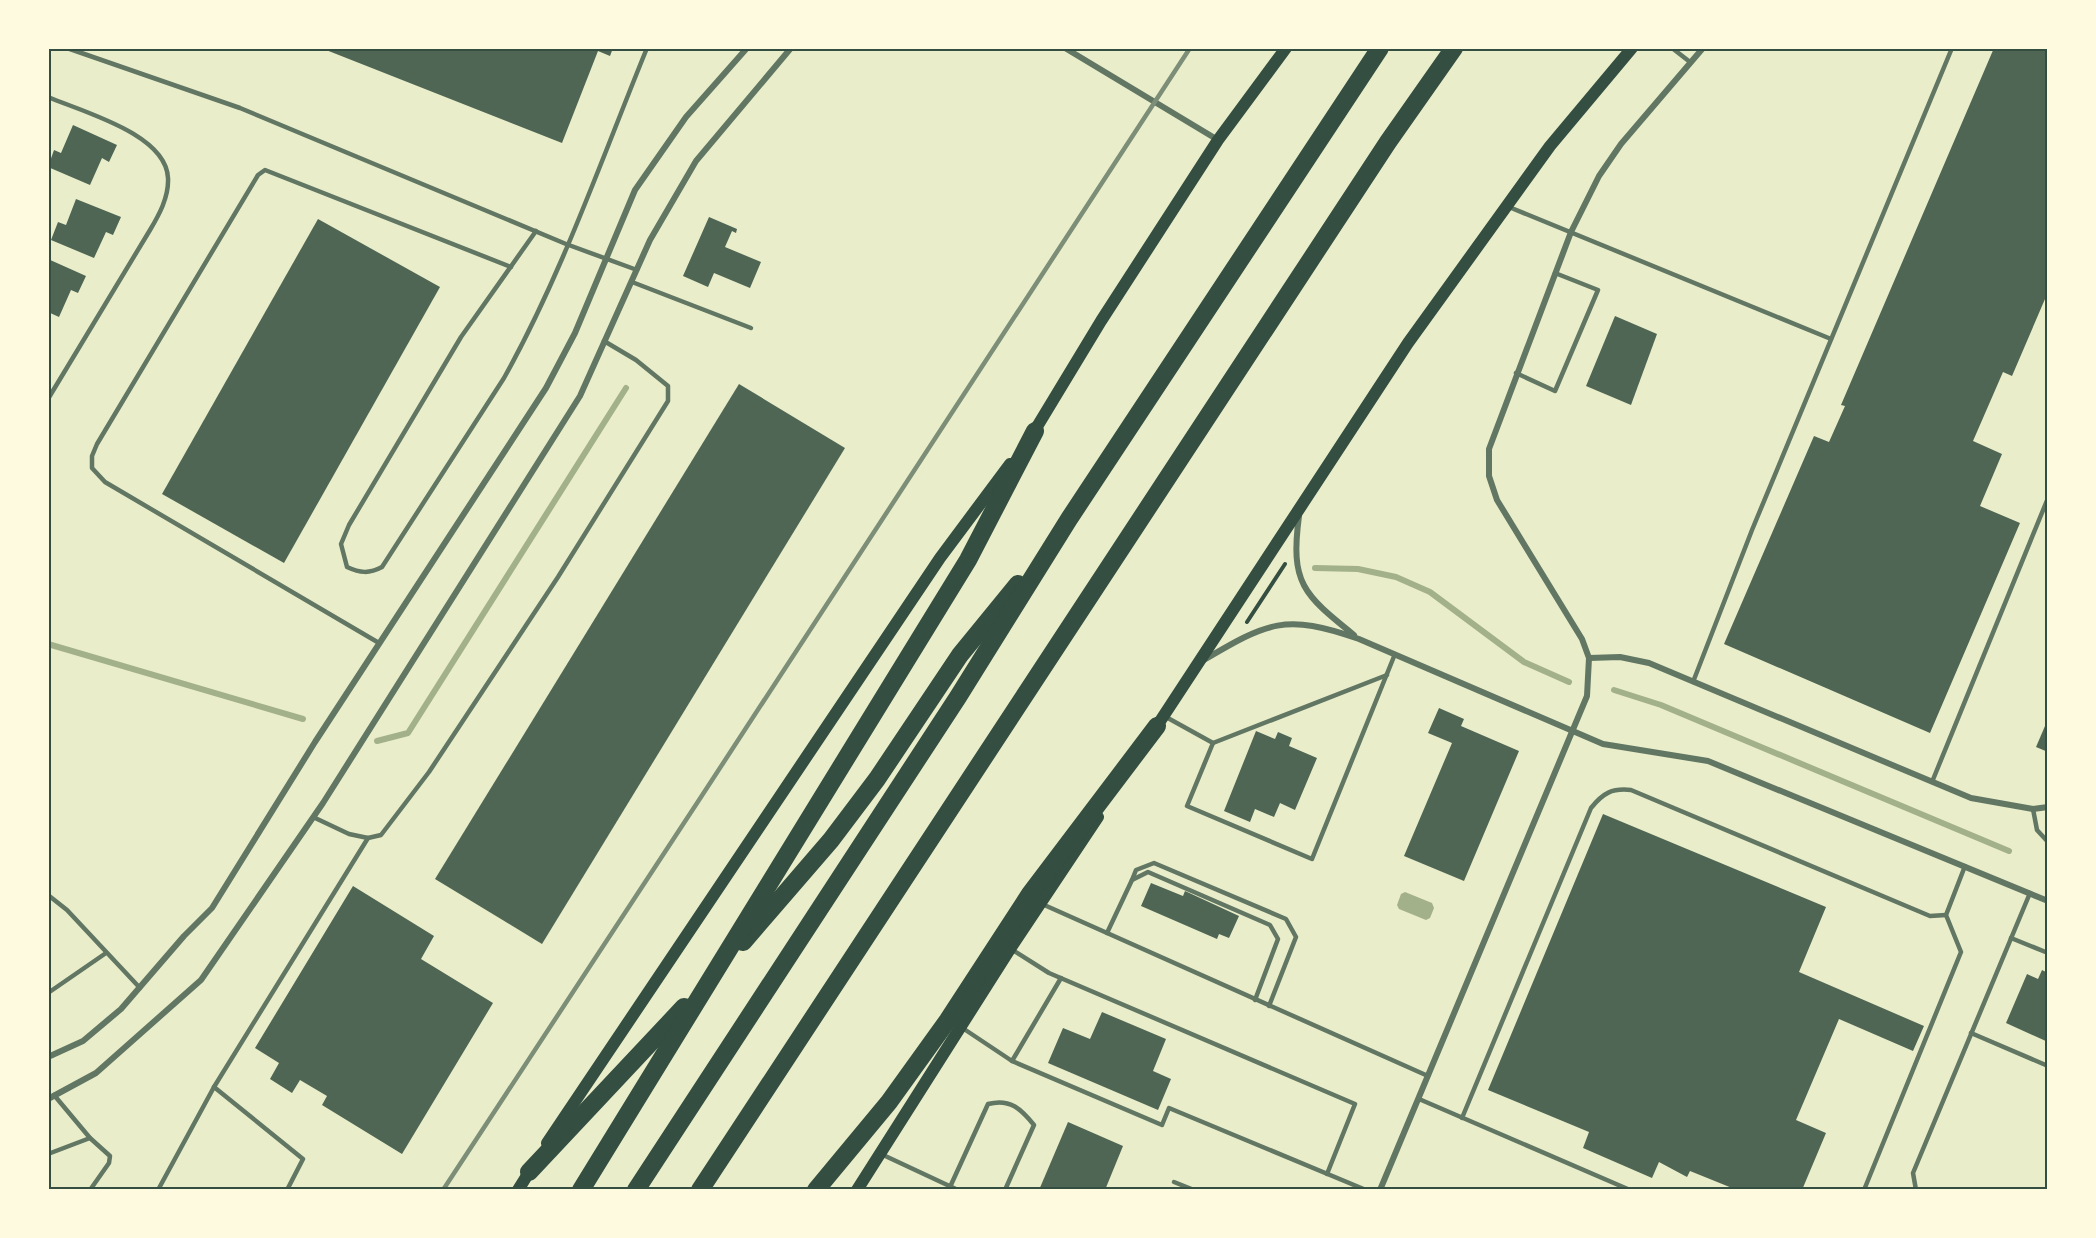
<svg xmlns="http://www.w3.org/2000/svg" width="2096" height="1238" viewBox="0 0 2096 1238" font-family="'Archivo Narrow',sans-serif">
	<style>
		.water { fill: #a3b18a }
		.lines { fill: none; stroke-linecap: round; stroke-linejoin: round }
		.stream { stroke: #a3b18a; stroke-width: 6 }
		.building { fill: #4f6655 }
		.path { stroke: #344e41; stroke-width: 4 }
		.service { stroke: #617663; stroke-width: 4.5 }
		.minor { stroke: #617663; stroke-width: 6 }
		.secondary { stroke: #344e41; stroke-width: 12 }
		.motorway { stroke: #344e41; stroke-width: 18 }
		.rail { stroke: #7c8e77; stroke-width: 4.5 }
		.neatline { fill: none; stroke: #344e41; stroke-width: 2 }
	</style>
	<rect width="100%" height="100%" fill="#e9edc9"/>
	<polygon class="water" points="1405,892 1432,903 1434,908 1430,918 1426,920 1399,909 1397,905 1401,894"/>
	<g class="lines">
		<g class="stream">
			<polyline points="1315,568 1358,569 1396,577 1430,592 1524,662 1569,682"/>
			<polyline points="48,644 303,719"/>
			<polyline points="1614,690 1661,705 2009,851"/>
			<polyline points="377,741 408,733 626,388"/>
		</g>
	</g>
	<g class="building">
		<polygon points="321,48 613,48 610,56 598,51 562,143"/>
		<polygon points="1994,48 2048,48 2048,292 2012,376 2003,372 1973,441 2002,454 1980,506 2020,523 1930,733 1724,644 1814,436 1829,442 1845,406 1841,405"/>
		<polygon points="73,125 117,145 109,162 102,158 90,185 48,167 54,150 61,153"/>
		<polygon points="76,199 121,217 113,235 106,232 94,258 51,240 58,222 66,225"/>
		<polygon points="709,217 737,229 736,233 732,231 725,247 761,262 750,288 714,273 708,287 683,276"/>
		<polygon points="318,219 440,287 284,563 162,494"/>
		<polygon points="48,259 86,276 78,293 71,290 59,317 48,312"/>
		<polygon points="1615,316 1657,334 1631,405 1586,386"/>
		<polygon points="739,384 845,448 542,944 435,879"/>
		<polygon points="1439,708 1464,719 1461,726 1519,751 1464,881 1404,856 1452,743 1428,733"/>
		<polygon points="2048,719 2048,752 2036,747"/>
		<polygon points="1256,731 1275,739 1278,732 1292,738 1289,746 1317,758 1295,810 1280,803 1274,817 1255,809 1250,822 1224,811"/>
		<polygon points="1603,814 1826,907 1799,972 1924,1026 1913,1051 1839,1019 1796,1120 1826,1133 1802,1190 1737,1190 1690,1171 1687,1177 1659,1162 1652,1178 1583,1148 1589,1132 1488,1090"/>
		<polygon points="1151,883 1183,896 1185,891 1239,916 1229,938 1219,934 1217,939 1141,906"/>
		<polygon points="353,886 434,936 421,959 493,1003 402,1154 322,1105 327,1096 300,1080 292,1093 270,1079 279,1063 255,1048"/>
		<polygon points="2042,970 2048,973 2048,1042 2006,1023 2027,974 2038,979"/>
		<polygon points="1102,1012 1166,1039 1153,1071 1171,1079 1158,1110 1048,1063 1063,1028 1090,1039"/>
		<polygon points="1068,1122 1123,1146 1105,1190 1039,1190"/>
	</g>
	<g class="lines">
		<polyline class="path" points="1247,622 1285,564"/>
		<g class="service">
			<polyline points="67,48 240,108 566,244 637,270"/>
			<polyline points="1672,48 1690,62"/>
			<path d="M48,97c35,15 118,37 120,81 1,19 -9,37 -18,52l-102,169"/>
			<polyline points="1509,207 1831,339"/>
			<path d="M536,231l-75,106 -112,188 -8,19 6,23c13,6 22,7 35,0l122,-189c58,-104 98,-220 143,-330"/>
			<polyline points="632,282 751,328"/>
			<polyline points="1516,373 1555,391 1598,290 1555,273"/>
			<polyline points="379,643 105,482 92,468 92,456 97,444 258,175 265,170 511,267"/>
			<polyline points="1693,682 1752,530 1952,48"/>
			<polyline points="1166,717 1213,743 1187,806 1312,859 1395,654"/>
			<polyline points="1213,743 1387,675"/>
			<polyline points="1932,782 2048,498"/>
			<polyline points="2033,809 2037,830 2048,842"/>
			<polyline points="313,817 349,834 368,838 381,835 429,772 558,577 668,401 668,386 636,360 604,341"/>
			<polyline points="1132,880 1136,870 1154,863 1286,919 1296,937 1269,1006"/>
			<polyline points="48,895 67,910 140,988"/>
			<polyline points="1042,904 1428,1076"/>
			<polyline points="1107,933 1132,880 1148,872 1270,925 1278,939 1255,1000"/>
			<polyline points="2011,938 2048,953"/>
			<polyline points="1011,949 1049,973 1355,1104 1327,1174"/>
			<polyline points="48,993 106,953"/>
			<polyline points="961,1027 1012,1061 1162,1125 1169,1108 1366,1190"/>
			<polyline points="1971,1033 2048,1066"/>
			<polyline points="1012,1061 1061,978"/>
			<polyline points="214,1087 303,1159 287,1190"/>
			<polyline points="54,1095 90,1138 110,1156 109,1163 90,1190"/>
			<polyline points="1419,1099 1630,1190"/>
			<path d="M1462,1118l129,-310c12,-15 21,-20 40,-18l299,126 16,-1"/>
			<polyline points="48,1154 90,1138"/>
			<polyline points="881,1154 958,1190"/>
			<polyline points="1174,1182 1194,1190"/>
			<path d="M950,1187l38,-83c22,-6 33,5 46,21l-29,65"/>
			<polyline points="158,1190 214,1087 368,838"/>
			<polyline points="1864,1190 1961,952 1946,915 1965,866"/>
			<polyline points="1916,1190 1913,1173 2030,893"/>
		</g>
		<g class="minor">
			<polyline points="1065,48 1218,140"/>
			<path d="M1299,516c-9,67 4,78 55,119"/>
			<polyline points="1589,658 1620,657 1649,663 1971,798 2033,809 2048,807"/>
			<path d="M1202,661c66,-39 83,-48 157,-22l244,105 105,17 340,140"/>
			<polyline points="48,1057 83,1041 121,1009 184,936 212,908 315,742 546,388 575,333 635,190 686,117 747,48"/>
			<polyline points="48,1099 96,1073 201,980 323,803 580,396 650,240 696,161 791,48"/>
			<polyline points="1380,1190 1587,696 1589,658 1582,639 1497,500 1489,476 1489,449 1571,232 1599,176 1621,144 1703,48"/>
		</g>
		<g class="secondary">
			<polyline points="1032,435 1101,321 1218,140 1286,48"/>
			<polyline points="1153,732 1408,343 1550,146 1632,48"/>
			<polyline points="547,1143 940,558 1010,464"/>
			<polyline points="518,1190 533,1166"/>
			<polyline points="857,1190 1010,949 1098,817"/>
		</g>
		<g class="motorway">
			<polyline points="743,942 831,840 877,779 960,655 1018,584"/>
			<polyline points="529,1172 684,1007"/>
			<polyline points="581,1190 968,560 1035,431"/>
			<polyline points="636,1190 958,697 1069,519 1380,48"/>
			<polyline points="700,1190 1388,142 1454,48"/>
			<polyline points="816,1190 889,1102 948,1020 1030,894 1157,726"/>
		</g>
		<path class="rail" d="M443,1190c250,-380 499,-761 747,-1142"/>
	</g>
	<rect width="2096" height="1238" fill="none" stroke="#fefae0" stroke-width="99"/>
	<rect x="50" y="50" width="1996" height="1138" class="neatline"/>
</svg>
